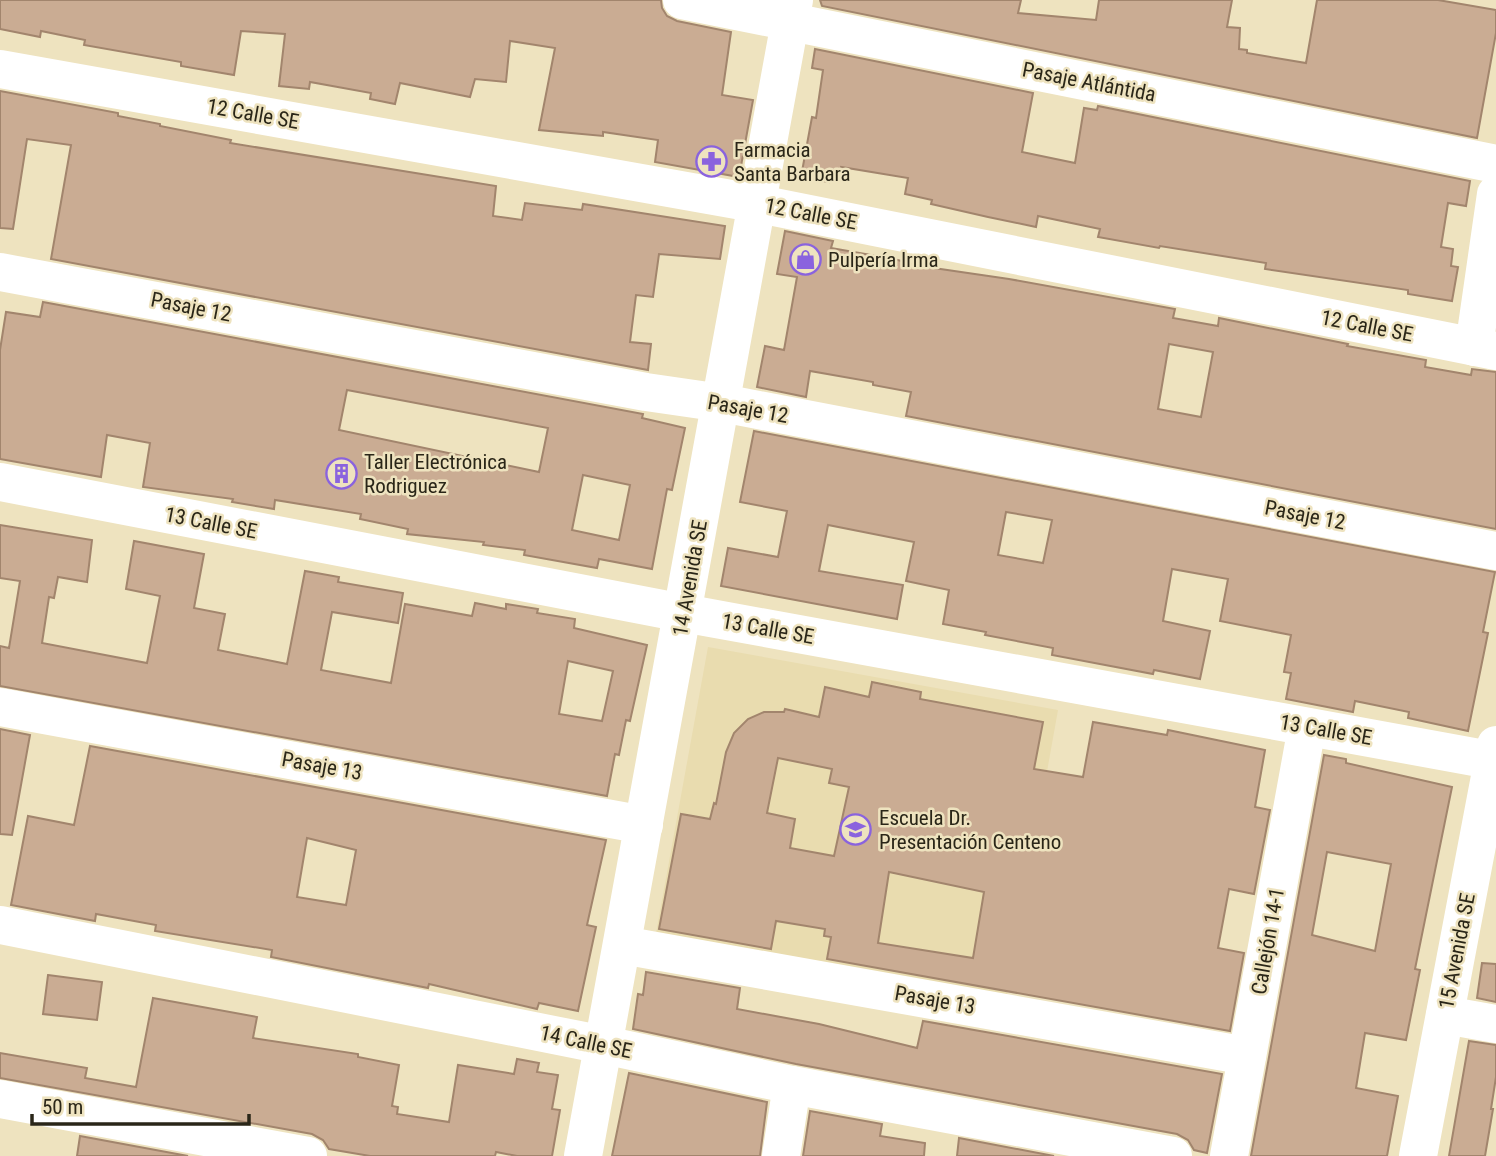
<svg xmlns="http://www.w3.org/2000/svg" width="1496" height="1156" viewBox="0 0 1496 1156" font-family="'Roboto Condensed',sans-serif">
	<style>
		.built { fill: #e9dcaf }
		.building { fill: #caac93; stroke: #a2856d; stroke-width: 2; fill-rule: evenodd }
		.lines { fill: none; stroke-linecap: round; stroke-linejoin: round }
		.minor { stroke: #fff; stroke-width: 38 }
		.labels { text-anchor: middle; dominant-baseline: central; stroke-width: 5; stroke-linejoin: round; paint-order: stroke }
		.street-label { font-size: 21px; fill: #2a2618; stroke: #eee3bf }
		.poi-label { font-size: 21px; fill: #2a2618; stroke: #eee3bf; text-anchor: start }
	</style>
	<rect width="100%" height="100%" fill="#eee3bf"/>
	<polygon class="built" points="708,647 1058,710 1004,1012 653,950"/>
	<g class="building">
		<polygon points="0,0 661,0 662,8 667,16 677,21 731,32 722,95 753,100 739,177 655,162 658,140 603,132 603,136 539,130 555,48 510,41 506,82 475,79 470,97 400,83 395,104 370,99 371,93 310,82 309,89 279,86 285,34 241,31 234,75 181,66 181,62 84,45 85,40 41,31 40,37 0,29"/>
		<polygon points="820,0 1021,0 1018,13 1096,20 1099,0 1232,0 1227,27 1240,28 1239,49 1247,50 1247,53 1306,63 1317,0 1438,0 1496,10 1496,33 1477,138 822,6"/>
		<polygon points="815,49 1033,93 1022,152 1075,163 1084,108 1097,110 1098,106 1470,181 1466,206 1448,203 1441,247 1453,249 1451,266 1458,267 1452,301 1408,294 1408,290 1265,269 1266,263 1160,246 1159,248 1098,237 1100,229 1038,216 1036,227 988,217 931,204 932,200 905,194 908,178 841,167 839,175 831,174 829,182 801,177 812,117 816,118 823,70 812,68"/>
		<polygon points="0,91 118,113 118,116 160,124 160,126 231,140 230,143 496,186 493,216 522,220 525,203 582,210 583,204 725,226 720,259 659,254 653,297 636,295 630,342 651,344 648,370 51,259 71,145 27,139 13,229 0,228"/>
		<path d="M785,231l48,10 -2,7 63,11 26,7 89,13 166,30 -2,9 45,8 1,-8 129,26 -1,2 79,14 -1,7 46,8 1,-6 24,3v157l-590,-113 5,-24 -38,-7v-3l-63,-11 -4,26 -49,-10 8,-41 19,4 13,-73 -20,-3zM1169,344l44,8 -12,65 -43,-8z"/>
		<path d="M43,302l600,112 -1,4 43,10 -13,62 -5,-1 -15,80 -53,-10 -2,9 -73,-13 1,-5 -42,-5 1,-3 -77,-8 1,-5 -48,-10 1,-5 -86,-14 -1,9 -42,-7 1,-3 -90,-12 7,-44 -43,-8 -6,42 -101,-18v-109l6,-38 34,5zM347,390l201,38 -9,44 -200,-42zM583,475l47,10 -11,55 -47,-10z"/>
		<path d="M754,431l741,141 -12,60 5,1 -20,98 -60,-13 1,-6 -54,-11 -2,11 -67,-13 5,-26 -7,-1 7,-37 -71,-14 8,-42 -56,-10 -9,52 47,10 -10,48 -46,-9 -1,4 -101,-19 1,-7 -68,-13 1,-3 -43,-8 6,-34 -43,-9 8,-39 -86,-17 -9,46 84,14 -6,34 -176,-33 7,-38 50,9 9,-46 -47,-9zM1006,512l46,8 -9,43 -45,-8z"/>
		<path d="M0,525l92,15 -5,42 -29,-5 -4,21 -5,-1 -7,46 105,20 13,-67 -34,-7 8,-48 70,13 -10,54 31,6 -7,36 69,14 18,-93 34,6 -1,5 65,11 -5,30 -66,-11 -11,58 70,13 14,-79 67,12 3,-13 31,6v-5l32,5 -1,4 38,6 -1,9 73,17 -17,76 -4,-1 -7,35 -4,-1 -8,42 -607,-110v-40l9,2 11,-67 -20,-3zM568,661l45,10 -11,50 -43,-7z"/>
		<path d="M872,682l49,10 -1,7 123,23 -9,47 49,8 10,-55 74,13 1,-5 97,20 -10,57 15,3 -16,84 -25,-5 -11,59 26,5 -14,78 -403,-72 4,-22 -7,-1 1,-7 -49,-8 -5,28 -112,-20 22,-115 29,5 4,-16 2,1 10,-52 8,-19 14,-14 16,-7h20l1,-3 34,8 6,-30 44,10zM778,758l54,11 -3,14 20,4 -15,69 -44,-8 5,-29 -28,-6zM889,872l95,20 -11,66 -95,-15z"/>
		<polygon points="0,729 30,735 12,835 0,834"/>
		<path d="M90,746l516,94 -19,85 9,2 -18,84 -39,-8 -2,6 -108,-25 -1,4 -157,-31 1,-7 -117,-19 1,-6 -60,-11 -1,7 -84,-16 17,-89 46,9zM307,838l49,12 -10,55 -49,-8z"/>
		<path d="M1324,755l22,4v4l106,24 -37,182 5,1 -14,70 -41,-7 -9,55 42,8 -11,60h-136zM1327,852l64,12 -16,87 -63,-16z"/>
		<polygon points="1482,963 1496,964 1496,1002 1477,998"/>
		<polygon points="646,972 740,988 737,1009 819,1024 917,1048 923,1021 1222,1074 1207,1153 1194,1150 1188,1140 1177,1134 796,1064 633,1029 638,994 643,995"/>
		<polygon points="48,975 102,982 97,1020 43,1014"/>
		<polygon points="153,998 257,1017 253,1038 358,1054 358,1057 399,1065 392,1106 398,1107 397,1114 449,1122 458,1065 514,1074 517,1059 539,1063 537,1072 558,1075 552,1109 560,1110 552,1156 517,1156 496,1152 495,1156 370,1156 329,1149 323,1140 312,1134 0,1078 0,1053 87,1068 85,1078 136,1087"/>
		<polygon points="1469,1041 1496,1045 1496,1077 1491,1109 1493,1109 1485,1156 1449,1156"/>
		<polygon points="629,1073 767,1102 760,1156 612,1156"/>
		<polygon points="810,1111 882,1124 880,1136 925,1143 924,1156 803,1156"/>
		<polygon points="80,1136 188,1156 77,1156"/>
		<polygon points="959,1138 1054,1156 957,1156"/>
	</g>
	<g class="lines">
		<g class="minor">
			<polyline points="682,0 1496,164"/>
			<polyline points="0,69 759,204 1496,351"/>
			<polyline points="0,272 646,392 722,403 1496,551"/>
			<polyline points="1474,347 1496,194"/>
			<polyline points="0,482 683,613 1496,761"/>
			<polyline points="0,707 644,825"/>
			<polyline points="0,925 604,1045 792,1085 1173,1156"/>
			<polyline points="622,945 1247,1056"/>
			<polyline points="1445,1015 1496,1024"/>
			<polyline points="0,1099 308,1156"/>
			<polyline points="583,1156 794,0"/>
			<polyline points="781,1156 792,1085"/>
			<polyline points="1229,1156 1307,727"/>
			<polyline points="1418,1156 1496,745"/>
		</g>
	</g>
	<defs>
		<symbol id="pharmacy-ring" viewBox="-11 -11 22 22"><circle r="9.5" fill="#eee3bf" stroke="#8a63de" stroke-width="1.5"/><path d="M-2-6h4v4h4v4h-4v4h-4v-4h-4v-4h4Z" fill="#8a63de"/></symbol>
		<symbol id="shop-ring" viewBox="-11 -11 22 22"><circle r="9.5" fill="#eee3bf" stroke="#8a63de" stroke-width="1.5"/><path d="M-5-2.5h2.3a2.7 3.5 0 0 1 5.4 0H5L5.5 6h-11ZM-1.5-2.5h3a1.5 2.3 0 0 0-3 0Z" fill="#8a63de"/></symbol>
		<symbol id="building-ring" viewBox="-11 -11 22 22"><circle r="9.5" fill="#eee3bf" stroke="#8a63de" stroke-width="1.5"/><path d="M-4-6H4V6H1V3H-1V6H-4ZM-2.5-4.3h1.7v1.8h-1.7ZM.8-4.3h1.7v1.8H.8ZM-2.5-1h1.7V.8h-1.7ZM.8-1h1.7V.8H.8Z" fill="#8a63de"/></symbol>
		<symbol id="school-ring" viewBox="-11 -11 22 22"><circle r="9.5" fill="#eee3bf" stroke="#8a63de" stroke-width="1.5"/><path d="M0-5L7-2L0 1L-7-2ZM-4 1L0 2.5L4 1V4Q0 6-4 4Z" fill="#8a63de"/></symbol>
	</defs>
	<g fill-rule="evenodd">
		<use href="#pharmacy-ring" x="694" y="144" width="35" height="35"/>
		<use href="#shop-ring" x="788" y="242" width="35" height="35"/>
		<use href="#building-ring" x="324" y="456" width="35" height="35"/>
		<use href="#school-ring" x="838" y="812" width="35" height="35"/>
	</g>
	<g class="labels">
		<g class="street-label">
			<text transform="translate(1089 82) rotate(11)">Pasaje Atlántida</text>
			<text transform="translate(253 114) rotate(10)">12 Calle SE</text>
			<text transform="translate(811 214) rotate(11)">12 Calle SE</text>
			<text transform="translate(191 307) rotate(11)">Pasaje 12</text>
			<text transform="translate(1367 326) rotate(11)">12 Calle SE</text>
			<text transform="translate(748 409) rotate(10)">Pasaje 12</text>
			<text transform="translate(1305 515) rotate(11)">Pasaje 12</text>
			<text transform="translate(211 523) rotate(11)">13 Calle SE</text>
			<text transform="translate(690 578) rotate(-80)">14 Avenida SE</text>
			<text transform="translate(768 629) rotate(10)">13 Calle SE</text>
			<text transform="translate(1326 730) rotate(10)">13 Calle SE</text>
			<text transform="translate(322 766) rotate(10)">Pasaje 13</text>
			<text transform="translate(1268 941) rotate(-80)">Callejón 14-1</text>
			<text transform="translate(1457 951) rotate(-79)">15 Avenida SE</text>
			<text transform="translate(935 1000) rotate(10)">Pasaje 13</text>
			<text transform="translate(586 1042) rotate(12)">14 Calle SE</text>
		</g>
		<g class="poi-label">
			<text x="734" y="150">Farmacia<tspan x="734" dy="24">Santa Barbara</tspan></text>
			<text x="828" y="260">Pulpería Irma</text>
			<text x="364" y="462">Taller Electrónica<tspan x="364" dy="24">Rodriguez</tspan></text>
			<text x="879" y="818">Escuela Dr.<tspan x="879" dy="24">Presentación Centeno</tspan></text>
		</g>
	</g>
	<path d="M32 1114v10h217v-10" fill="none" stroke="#2a2618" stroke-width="3.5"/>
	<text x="42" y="1114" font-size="21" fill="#2a2618" stroke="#eee3bf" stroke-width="5" paint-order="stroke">50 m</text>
</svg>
